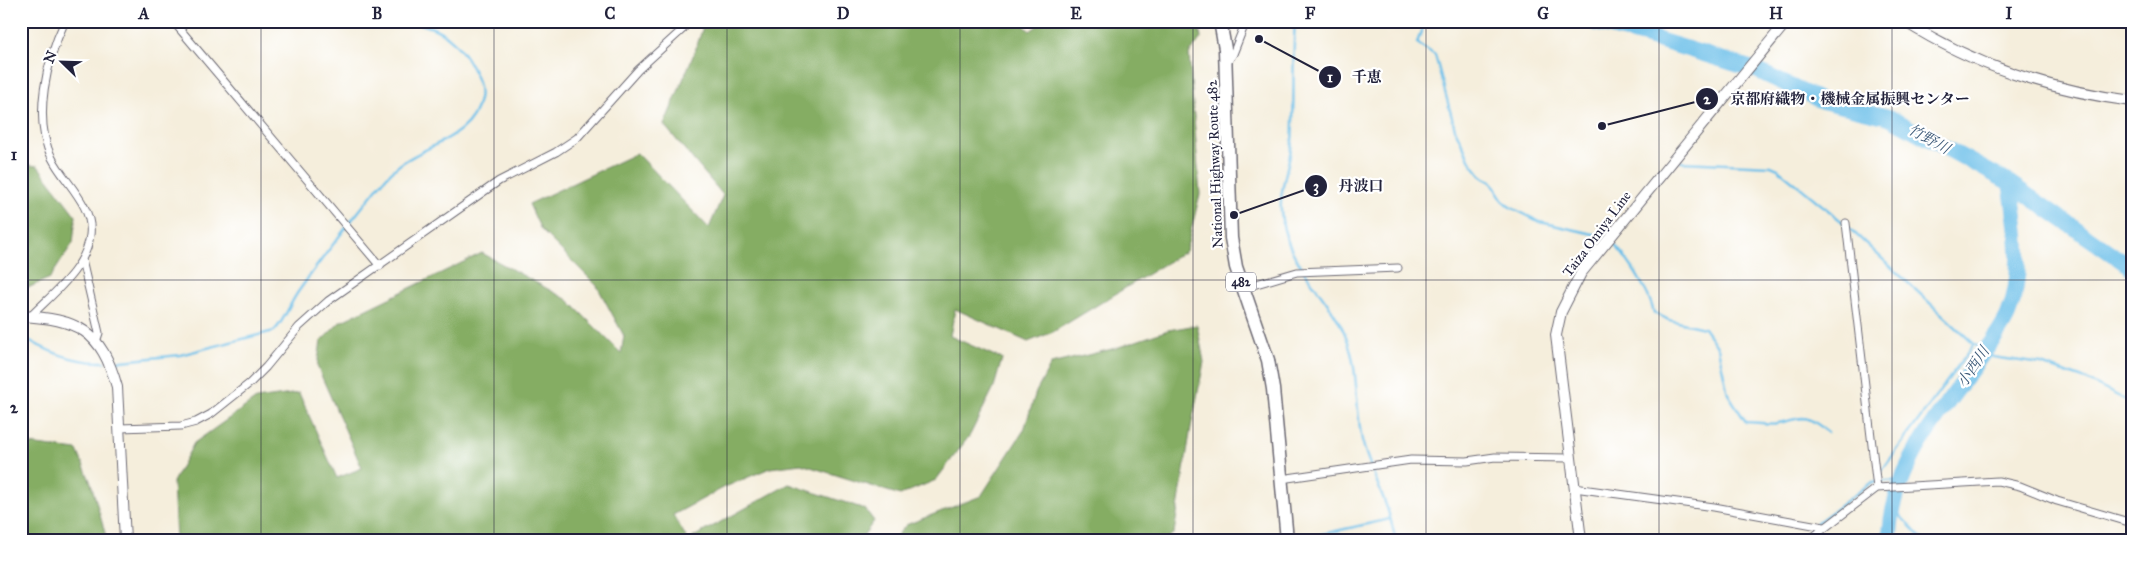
<svg xmlns="http://www.w3.org/2000/svg" width="2153" height="561" viewBox="0 0 2153 561" font-family="'IM FELL Great Primer','Noto Serif JP',serif">
	<style>
		.forest { fill: #85ad63; stroke: #54684f }
		.lines { fill: none; stroke-linecap: round; stroke-linejoin: round }
		.stream { stroke: #6dc0e9; stroke-width: 2.5 }
		.river { stroke: #6dc0e9; stroke-width: 16 }
		.street-casing { stroke: #6c6973; stroke-width: 9 }
		.secondary-casing { stroke: #6c6973; stroke-width: 12 }
		.highway-casing { stroke: #6c6973; stroke-width: 15 }
		.street { stroke: #fff; stroke-width: 7 }
		.secondary { stroke: #fff; stroke-width: 10 }
		.highway { stroke: #fff; stroke-width: 12 }
		.grid { fill: none; stroke: #22223b; stroke-width: 1; stroke-opacity: 0.55 }
		.labels { text-anchor: middle; dominant-baseline: central; stroke-width: 4.5; stroke-linejoin: round; paint-order: stroke }
		.shield { fill: #fff; stroke: #646476; stroke-width: 1 }
		.shield-label { font-size: 12px; font-weight: bold; fill: #22223b }
		.street-label { font-size: 14px; fill: #22223b; stroke: #fff }
		.water-label { font-size: 15px; font-style: italic; fill: #3c5978; stroke: #fff }
		.leader { fill: none; stroke: #22223b; stroke-width: 2 }
		.callout-dot { fill: #22223b; stroke: #fff; stroke-width: 2 }
		.mark-label { font-size: 15px; text-anchor: middle; font-weight: bold; fill: #fff }
		.callout-label { font-size: 15px; text-anchor: middle; font-weight: bold; fill: #22223b; stroke: #fff; stroke-width: 4.5; stroke-linejoin: round; paint-order: stroke }
		.neatline { fill: none; stroke: #22223b; stroke-width: 2 }
		.grid-label { font-size: 16px; text-anchor: middle; font-weight: bold; fill: #22223b }
	</style>
	<rect width="100%" height="100%" fill="#fff"/>
	<filter id="ink" filterUnits="userSpaceOnUse"><feTurbulence type="fractalNoise" baseFrequency=".02" numOctaves="2"/><feDisplacementMap in="SourceGraphic" scale="10" xChannelSelector="R" yChannelSelector="G"/><feConvolveMatrix kernelMatrix="1 2 1 2 8 2 1 2 1" color-interpolation-filters="sRGB"/></filter>
	<filter id="wash" filterUnits="userSpaceOnUse"><feTurbulence type="fractalNoise" baseFrequency=".0096" numOctaves="4" result="noise"/><feDisplacementMap in="SourceGraphic" scale="20" xChannelSelector="R" yChannelSelector="G"/><feGaussianBlur stdDeviation="1.12" result="paint"/><feColorMatrix in="noise" values="0 0 0 0 0 0 0 0 0 0 0 0 0 0 0 0 0 1.4 0 .05"/><feComposite in="paint" operator="in"/></filter>
	<g filter="url(#wash)">
		<rect width="100%" height="100%" fill="#f5eedc"/>
		<g class="forest">
			<polygon points="705,21 1019,21 1030,31 1044,21 1198,21 1201,38 1189,54 1200,194 1186,251 1053,332 1028,342 955,309 950,336 1002,359 994,387 970,435 936,480 900,495 801,464 770,468 725,487 673,515 688,540 789,484 865,509 874,521 860,540 176,540 173,482 194,443 256,399 299,393 337,478 362,468 317,366 321,341 340,322 482,253 568,300 621,353 624,336 597,286 541,230 529,204 637,153 709,228 723,195 664,125 695,51"/>
			<polygon points="21,164 38,166 76,216 73,243 50,278 30,287 21,289"/>
			<polygon points="1197,325 1204,362 1191,427 1174,533 1165,540 893,540 906,525 981,496 1024,430 1036,392 1051,364 1116,348 1168,330"/>
			<polygon points="21,443 77,450 91,483 107,540 21,540"/>
		</g>
		<g class="lines">
			<g class="stream">
				<path d="M1295,21c-3,40 0,81 -3,121 -3,27 -15,51 -10,78 7,47 49,76 65,119 12,33 8,67 15,101 6,25 18,46 26,71 3,9 5,19 8,29"/>
				<polyline points="1425,21 1417,43 1435,55 1455,129 1471,163 1482,177 1491,181 1502,200 1510,207 1540,222 1606,237"/>
				<polyline points="1681,162 1771,166 1778,169 1845,224"/>
				<polyline points="1849,228 1974,344 1993,357 2041,364 2086,380 2132,403"/>
				<path d="M1611,240c16,18 38,50 43,73l15,7 35,8 14,20 10,46 18,28c10,0 22,3 32,1 28,-6 26,-10 50,9"/>
				<path d="M21,335c23,16 54,28 83,27"/>
				<path d="M112,362l68,-7 94,-24c11,-11 15,-26 24,-39 22,-31 45,-61 69,-91 9,-11 18,-25 30,-34 26,-22 76,-28 82,-68 4,-20 -16,-50 -31,-62 -10,-9 -27,-13 -39,-16"/>
				<polyline points="1878,476 1974,344"/>
				<polyline points="1894,509 1923,540"/>
				<polyline points="1295,540 1390,519"/>
				<polyline points="1801,540 1818,522 1872,482 1902,480"/>
			</g>
			<g class="river">
				<polyline points="1589,21 1655,39 1756,70 1822,101 1889,117 2010,183 2132,268"/>
				<path d="M1890,540c0,-71 51,-126 89,-181 10,-14 22,-28 29,-44 17,-41 9,-90 2,-132"/>
			</g>
		</g>
	</g>
	<g filter="url(#ink)">
		<g class="lines">
			<defs>
				<g id="street">
					<polyline points="173,21 380,266"/>
					<polyline points="1226,64 1233,54 1246,21"/>
					<polyline points="1846,223 1877,488"/>
					<polyline points="82,260 99,333 96,342"/>
					<polyline points="1243,288 1297,272 1398,268"/>
					<path d="M30,317c22,-23 56,-48 60,-82 4,-29 -26,-53 -38,-77 -20,-39 -5,-99 13,-137"/>
					<polyline points="120,428 181,426 196,422 211,414 250,383 266,367 299,327 328,301 499,181 556,152 577,138 638,70 683,29 688,21"/>
					<polyline points="1281,479 1411,460 1467,461 1495,457 1570,458"/>
					<polyline points="1574,488 1714,507 1824,527"/>
					<polyline points="1809,540 1877,488 1998,481 2020,486 2057,501 2132,523"/>
				</g>
				<g id="secondary">
					<path d="M1904,21c71,45 145,69 228,80"/>
					<path d="M21,316c57,3 80,14 96,71l8,153"/>
					<polyline points="1581,540 1556,335 1561,312 1581,273 1787,21"/>
				</g>
				<polyline id="highway" points="1220,21 1225,49 1231,238 1236,267 1268,360 1273,389 1287,540"/>
			</defs>
			<use href="#street" class="street-casing"/>
			<use href="#secondary" class="secondary-casing"/>
			<use href="#highway" class="highway-casing"/>
			<use href="#street" class="street"/>
			<use href="#secondary" class="secondary"/>
			<use href="#highway" class="highway"/>
		</g>
	</g>
	<path class="grid" d="M261,21v519M494,21v519M727,21v519M960,21v519M1193,21v519M1426,21v519M1659,21v519M1892,21v519M21,280h2111"/>
	<g class="labels">
		<rect class="shield" x="1226" y="272.5" width="30" height="19" rx="4"/>
		<g class="shield-label">
			<text x="1241" y="282">482</text>
		</g>
		<g class="street-label">
			<text transform="translate(1215 164) rotate(-92)">National Highway Route 482</text>
			<text transform="translate(1597 234) rotate(-53)">Taiza Omiya Line</text>
		</g>
		<g class="water-label">
			<text transform="translate(1929 139) rotate(29)">竹野川</text>
			<text transform="translate(1973 367) rotate(-56)">小西川</text>
		</g>
	</g>
	<path class="leader" d="M1259 39L1330 77M1602 126L1707 99M1234 215L1316 186"/>
	<g class="callout-dot">
		<circle cx="1259" cy="39" r="5"/>
		<circle cx="1602" cy="126" r="5"/>
		<circle cx="1234" cy="215" r="5"/>
		<circle cx="1330" cy="77" r="12"/>
		<circle cx="1707" cy="99" r="12"/>
		<circle cx="1316" cy="186" r="12"/>
	</g>
	<g class="mark-label">
		<text x="1330" y="82">1</text>
		<text x="1707" y="104">2</text>
		<text x="1316" y="191">3</text>
	</g>
	<g class="callout-label">
		<text x="1367" y="82">千恵</text>
		<text x="1850" y="104">京都府織物・機械金属振興センター</text>
		<text x="1361" y="191">丹波口</text>
	</g>
	<rect width="2153" height="561" fill="none" stroke="#fff" stroke-width="55"/>
	<g transform="translate(62 62) rotate(293)" stroke="#ffffff" stroke-width="4" paint-order="stroke">
	<path d="M0-4L9 19L0 12L-9 19Z" fill="#22223b"/>
	<text y="-8" font-size="14" font-weight="bold" text-anchor="middle" fill="#22223b">N</text>
	</g>
	<rect x="28" y="28" width="2098" height="506" class="neatline"/>
	<g class="grid-label">
		<text x="144" y="19">A</text>
		<text x="377" y="19">B</text>
		<text x="610" y="19">C</text>
		<text x="843" y="19">D</text>
		<text x="1076" y="19">E</text>
		<text x="1310" y="19">F</text>
		<text x="1543" y="19">G</text>
		<text x="1776" y="19">H</text>
		<text x="2009" y="19">I</text>
		<text x="14" y="160">1</text>
		<text x="14" y="413">2</text>
	</g>
</svg>
